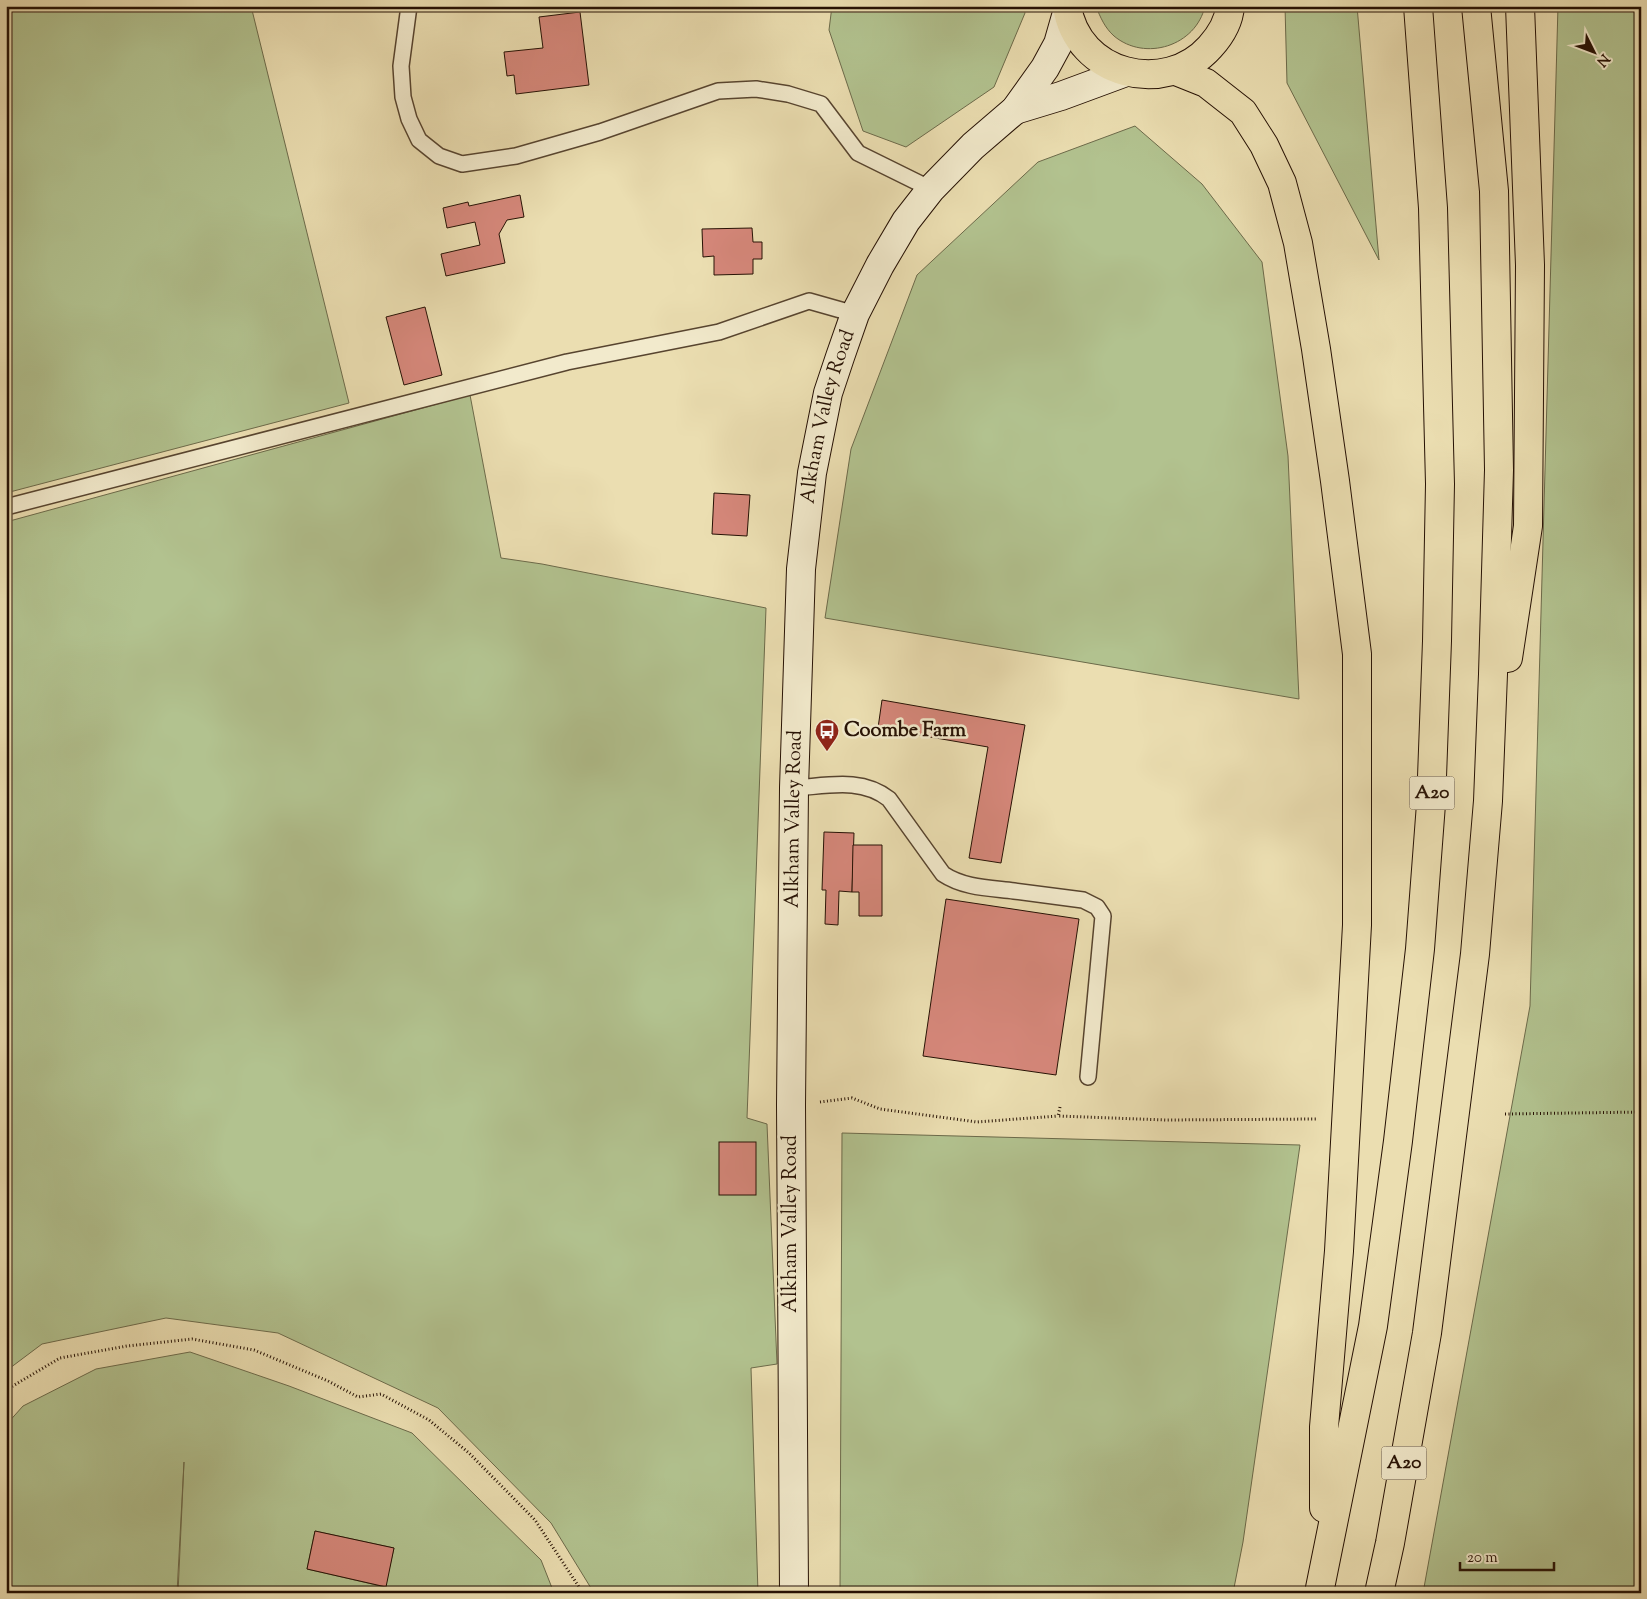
<svg xmlns="http://www.w3.org/2000/svg" width="1647" height="1599" viewBox="0 0 1647 1599" font-family="'Sorts Mill Goudy',serif">
	<style>
		.green { fill: #b2c28f; stroke: #6c6a4a; fill-rule: evenodd }
		.building { fill: #d5877a; stroke: #261104 }
		.lines { fill: none; stroke-linecap: round; stroke-linejoin: round }
		.lane-casing { stroke: #57442f; stroke-width: 18 }
		.secondary-casing { stroke: #261104; stroke-width: 30 }
		.primary-casing { stroke: #261104; stroke-width: 30 }
		.highway-casing { stroke: #261104; stroke-width: 30 }
		.path { stroke: #261104; stroke-width: 3; stroke-dasharray: 1 2.5; stroke-linecap: butt }
		.lane { stroke: #f2eacc; stroke-width: 15 }
		.secondary { stroke: #f2eacc; stroke-width: 28 }
		.primary { stroke: #ebdeb1; stroke-width: 28 }
		.highway { stroke: #ebdeb1; stroke-width: 28 }
		.labels { text-anchor: middle; dominant-baseline: central; stroke-width: 5; stroke-linejoin: round; paint-order: stroke }
		.shield { fill: #f2eacc; stroke: #635240; stroke-width: 1 }
		.shield-label { font-size: 19px; font-weight: bold; fill: #261104 }
		.street-label { font-size: 20px; fill: #261104; stroke: #f2eacc }
		.poi-label { font-size: 20px; font-weight: bold; fill: #261104; stroke: #f2eacc; text-anchor: start }
	</style>
	<rect width="100%" height="100%" fill="#ebdeb1"/>
	<filter id="stains"><feTurbulence type="fractalNoise" baseFrequency=".004" numOctaves="4"/><feColorMatrix values="0 0 0 0 .2 0 0 0 0 .09 0 0 0 0 .02 0 0 0 .5 -.17"/></filter>
	<radialGradient id="worn" r=".72"><stop offset=".6" stop-color="#630" stop-opacity="0"/><stop offset="1" stop-color="#630" stop-opacity=".3"/></radialGradient>
	<g class="green">
		<polygon points="6,6 251,6 349,403 6,493"/>
		<polygon points="832,6 1024,6 1025,13 994,87 906,147 863,131 829,30"/>
		<path d="M1096,6h109c-9,40 -60,56 -91,30 -9,-8 -14,-19 -18,-30z"/>
		<polygon points="1285,6 1357,6 1379,260 1287,83"/>
		<polygon points="1558,6 1641,6 1641,1593 1423,1593 1530,1006"/>
		<polygon points="1135,126 1202,184 1262,262 1288,456 1299,699 825,618 851,449 917,275 1038,162"/>
		<polygon points="470,395 501,558 542,564 766,608 747,1118 767,1124 777,1364 751,1368 758,1593 594,1593 551,1523 438,1408 278,1333 166,1318 42,1344 6,1371 6,522"/>
		<polygon points="842,1133 1300,1145 1243,1542 1233,1593 840,1593"/>
		<path d="M190,1352l99,34 123,47 129,127 13,33h-376l6,-131 -7,131h-171v-168l17,-19 73,-37zM315,1531l79,17 -9,39 -78,-18z"/>
	</g>
	<g class="building">
		<polygon points="580,12 589,85 516,94 514,75 507,76 504,52 543,48 539,17"/>
		<polygon points="520,195 524,217 507,220 499,234 505,263 446,276 441,254 480,245 475,222 447,228 443,208 468,202 469,206"/>
		<polygon points="752,228 753,242 762,242 762,259 753,259 753,274 714,275 714,256 703,257 702,229"/>
		<polygon points="425,307 442,375 404,385 386,317"/>
		<polygon points="714,493 750,495 747,536 712,534"/>
		<polygon points="882,700 1025,725 1001,863 969,858 988,747 878,728"/>
		<polygon points="824,832 854,833 852,892 839,891 838,925 825,924 826,890 822,890"/>
		<polygon points="853,845 882,845 882,916 859,916 859,892 852,892"/>
		<polygon points="946,899 1079,919 1056,1075 923,1056"/>
		<rect x="719" y="1142" width="37" height="53"/>
		<polygon points="315,1531 394,1548 386,1587 307,1569"/>
	</g>
	<g class="lines">
		<defs>
			<g id="lane">
				<polyline points="409,6 401,66 403,97 409,119 419,140 439,156 462,164 516,156 600,132 718,91 756,89 788,94 821,104 858,153 931,189"/>
				<polyline points="6,507 567,362 719,332 809,301 855,314"/>
				<path d="M794,788c33,-2 67,-11 95,11l54,75c21,14 47,14 71,17 23,3 46,6 69,9l14,7 6,9 -15,161"/>
			</g>
			<g id="secondary">
				<polyline points="1015,110 1061,96 1126,72"/>
				<path id="s1" d="M794,1593l-3,-488 3,-317 7,-219 11,-96 16,-80 12,-36 15,-43 25,-49 26,-44 25,-32 42,-43 42,-36 30,-42 13,-24 10,-35"/>
			</g>
			<path id="primary" d="M1067,6c10,69 98,91 143,41 10,-11 19,-26 20,-41"/>
			<g id="highway">
				<polyline points="1176,71 1206,83 1243,112 1264,145 1282,183 1298,243 1316,349 1335,481 1357,654 1357,925 1339,1251 1324,1427 1324,1508"/>
				<polyline points="1508,658 1528,526 1530,265 1520,6"/>
				<polyline points="1319,1593 1373,1326 1398,1141 1420,949 1431,804 1437,641 1440,484 1433,208 1418,6"/>
				<polyline points="1379,1593 1390,1543 1427,1333 1475,954 1488,801 1493,674 1499,470 1494,191 1476,6"/>
			</g>
		</defs>
		<use href="#lane" class="lane-casing"/>
		<use href="#secondary" class="secondary-casing"/>
		<use href="#primary" class="primary-casing"/>
		<use href="#highway" class="highway-casing"/>
		<g class="path">
			<polyline points="820,1102 852,1098 880,1109 977,1122 1058,1116"/>
			<polyline points="1060,1107 1058,1116 1166,1120 1316,1119"/>
			<polyline points="1505,1114 1641,1112"/>
			<polyline points="6,1390 60,1358 127,1346 192,1339 254,1350 328,1381 358,1397 381,1394 429,1420 469,1453 535,1520 583,1593"/>
		</g>
		<use href="#lane" class="lane"/>
		<use href="#secondary" class="secondary"/>
		<use href="#primary" class="primary"/>
		<use href="#highway" class="highway"/>
	</g>
	<defs>
		<symbol id="bus-pin" viewBox="-11 -11 22 30"><path d="M0 17L-7.5 6A9.5 9.5 0 1 1 7.5 6Z" fill="#8f2418" stroke="#f2eacc"/><path d="M-5-6H5V4H4V6H2V4H-2V6H-4V4H-5ZM-3.5-4V0h7V-4ZM-3.5 1.2v1.5H-2V1.2ZM2 1.2v1.5H3.5V1.2Z" fill="#fff"/></symbol>
	</defs>
	<g fill-rule="evenodd">
		<use href="#bus-pin" x="813" y="717" width="28" height="38"/>
	</g>
	<g class="labels">
		<g class="shield">
			<rect x="1409.5" y="776.5" width="45" height="33" rx="4"/>
			<rect x="1381.5" y="1446.5" width="45" height="33" rx="4"/>
		</g>
		<g class="shield-label">
			<text x="1432" y="793">A20</text>
			<text x="1404" y="1463">A20</text>
		</g>
		<g class="street-label">
			<text stroke="none"><textPath href="#s1" startOffset="1179">Alkham Valley Road</textPath></text>
			<text stroke="none"><textPath href="#s1" startOffset="774">Alkham Valley Road</textPath></text>
			<text transform="translate(791 1224) rotate(-90)">Alkham Valley Road</text>
		</g>
		<g class="poi-label">
			<text x="844" y="731">Coombe Farm</text>
		</g>
	</g>
	<rect width="1647" height="1599" fill="none" stroke="#ebdeb1" stroke-width="25"/>
	<rect x="8" y="8" width="1632" height="1584" fill="none" stroke="#261104" stroke-width="2.5"/>
	<rect x="12" y="12" width="1622" height="1574" fill="none" stroke="#261104"/>
	<g transform="translate(1594 52) rotate(132)" stroke="#f2eacc" stroke-width="4" paint-order="stroke">
	<path d="M0-4L9 19L0 12L-9 19Z" fill="#261104"/>
	<text y="-8" font-size="14" font-weight="bold" text-anchor="middle" fill="#261104">N</text>
	</g>
	<path d="M1460 1562v8h94v-8" fill="none" stroke="#261104" stroke-width="2.5"/>
	<text x="1467" y="1562" font-size="15" fill="#261104" stroke="#f2eacc" stroke-width="4" paint-order="stroke">20 m</text>
	<rect width="100%" height="100%" filter="url(#stains)"/>
	<rect width="100%" height="100%" fill="url(#worn)"/>
</svg>
